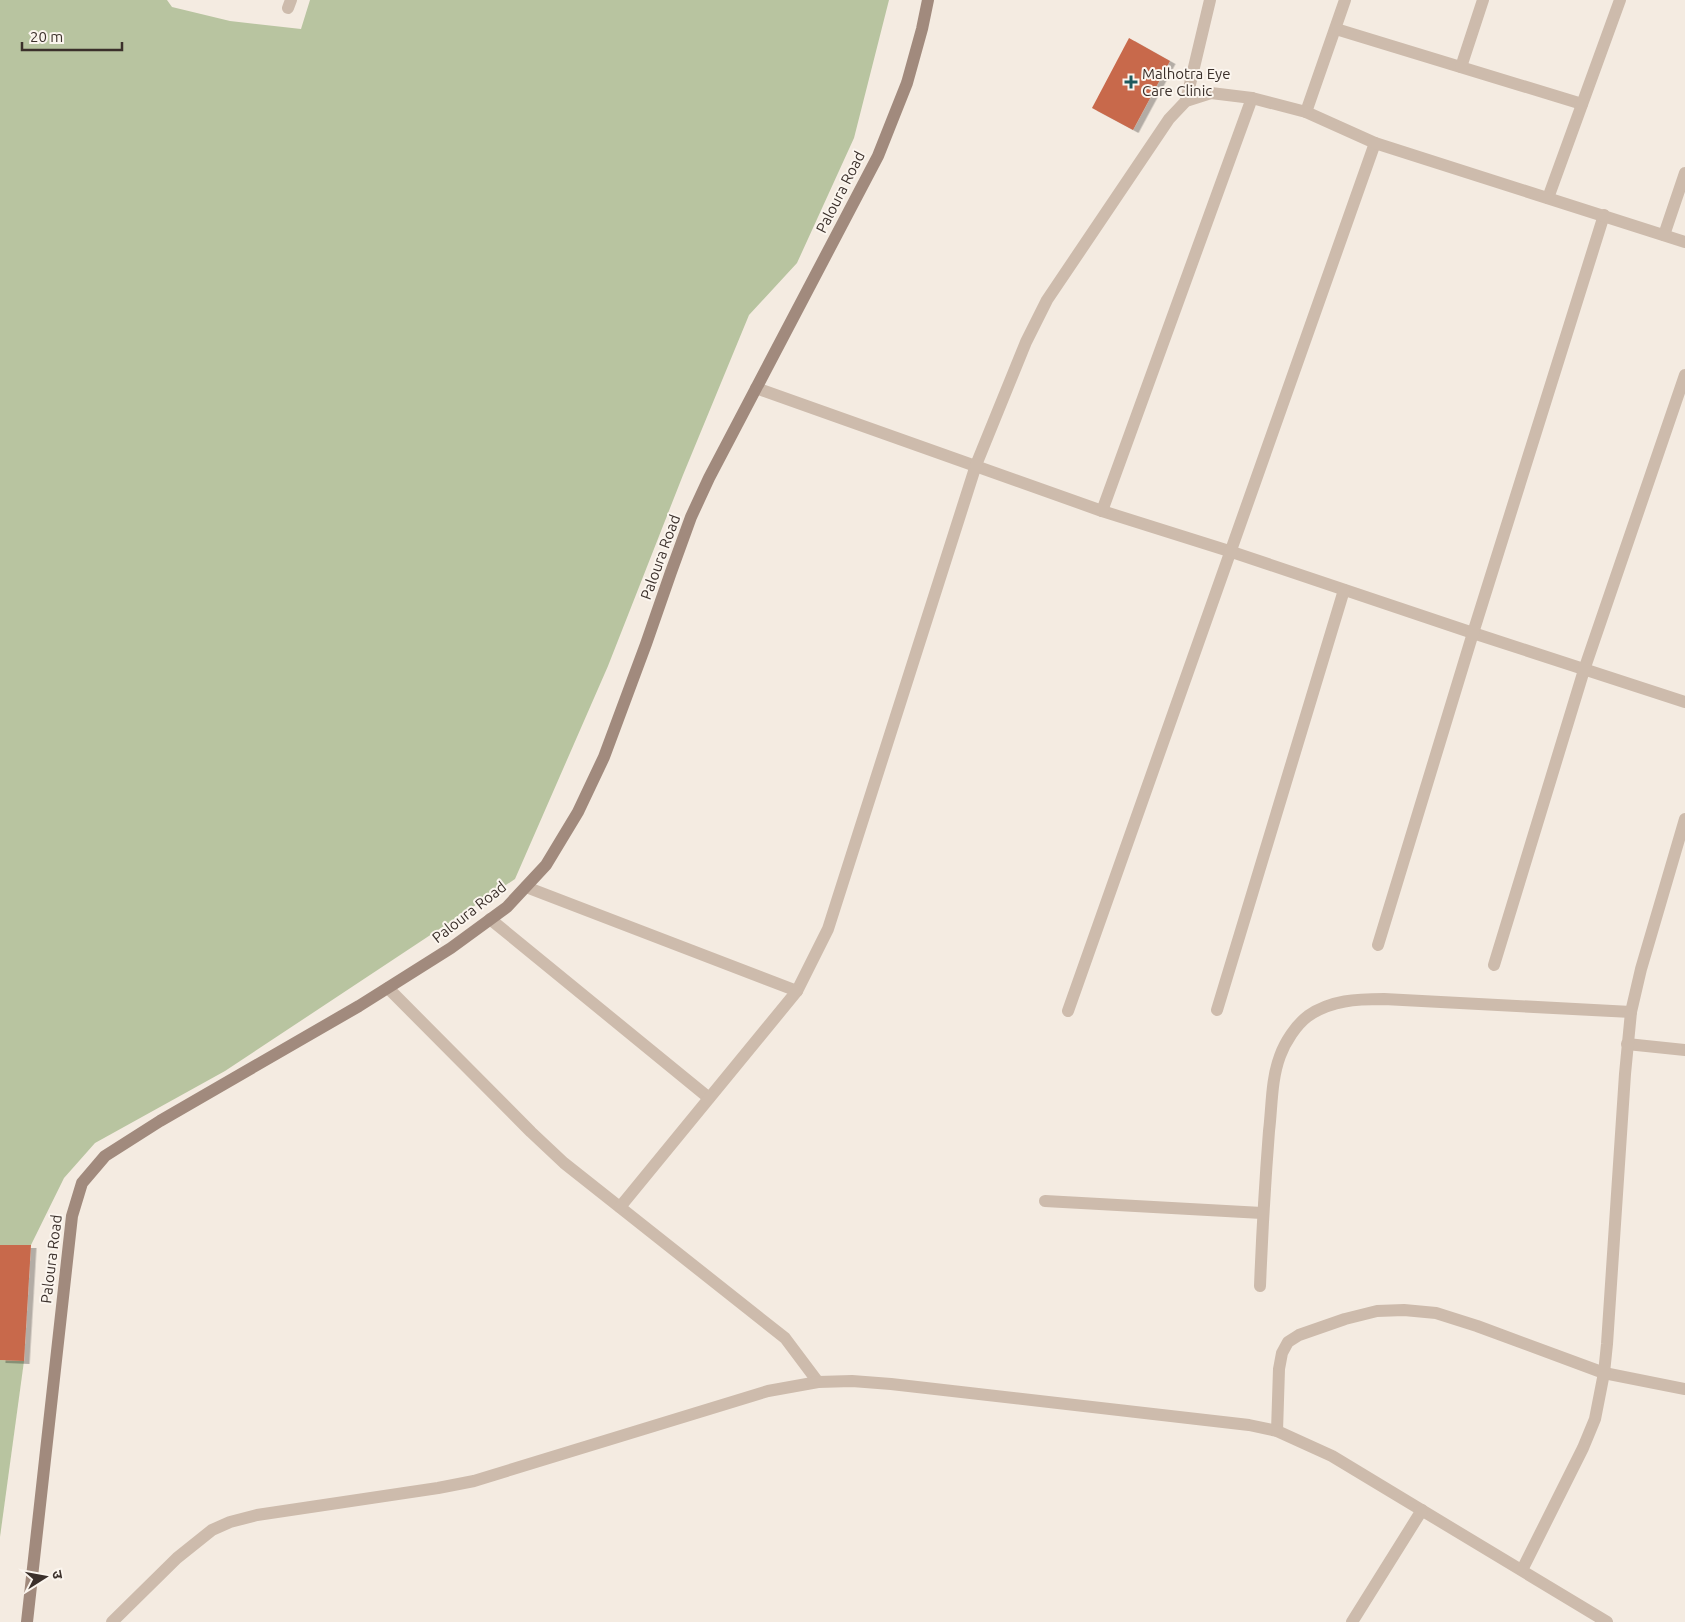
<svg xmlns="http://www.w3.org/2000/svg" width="1685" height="1622" viewBox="0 0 1685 1622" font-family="Ubuntu,'Noto Sans Devanagari',sans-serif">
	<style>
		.green { fill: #b8c4a0 }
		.building { fill: #c8694b; filter: url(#shadow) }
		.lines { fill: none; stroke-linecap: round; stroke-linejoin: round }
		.minor { stroke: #cdbbac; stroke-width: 12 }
		.secondary { stroke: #a18a7d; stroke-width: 12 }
		.poi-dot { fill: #1f5a5e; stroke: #fbf5ee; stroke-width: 2 }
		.labels { text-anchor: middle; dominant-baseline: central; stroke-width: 4; stroke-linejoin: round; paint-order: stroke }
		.poi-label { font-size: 15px; fill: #3b302b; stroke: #fbf5ee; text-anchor: start }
		.street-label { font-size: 15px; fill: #3b302b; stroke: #fbf5ee }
	</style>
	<defs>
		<filter id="shadow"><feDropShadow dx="5.5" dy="3" stdDeviation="0" flood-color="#0004"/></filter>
	</defs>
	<rect width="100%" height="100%" fill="#f4ebe1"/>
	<g class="green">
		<polygon points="0,0 167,0 172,7 230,21 301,29 310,0 889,0 854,138 797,263 749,315 683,475 608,666 515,879 225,1071 95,1143 64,1178 31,1245 0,1245"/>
		<polygon points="0,1360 24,1361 0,1537"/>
	</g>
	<g class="building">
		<polygon points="1129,38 1170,61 1133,130 1092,108"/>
		<polygon points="0,1245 31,1245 24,1361 0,1360"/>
	</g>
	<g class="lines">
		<g class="minor">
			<polyline points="288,8 291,0"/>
			<polyline points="1336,29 1582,104"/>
			<polyline points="1461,67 1483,0"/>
			<polyline points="1186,101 1210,0"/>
			<polyline points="1306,112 1345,0"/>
			<polyline points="1548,198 1620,0"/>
			<polyline points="1664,235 1685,173"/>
			<polyline points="756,388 1102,511 1229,551 1473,633 1685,702"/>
			<polyline points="1102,511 1252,98"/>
			<polyline points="526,887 797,991"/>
			<polyline points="490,919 709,1098"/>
			<polyline points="1378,945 1473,633 1604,215"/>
			<polyline points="1494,965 1584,670 1685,375"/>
			<polyline points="388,988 531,1132 564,1163 785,1338 818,1382"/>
			<polyline points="1217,1010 1344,590"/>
			<polyline points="1068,1011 1375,143"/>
			<polyline points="1627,1044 1685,1050"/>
			<polyline points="1045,1201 1262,1213"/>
			<polyline points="620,1207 797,991 828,929 976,465 1026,342 1047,300 1169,119 1186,101 1211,93 1252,98 1306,112 1375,143 1685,242"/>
			<path d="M1260,1286c2,-52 5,-103 9,-155 3,-24 2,-51 11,-75 5,-14 16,-31 28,-40 23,-16 49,-17 76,-17l247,13"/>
			<polyline points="1277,1431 1279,1369 1282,1353 1288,1342 1299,1335 1345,1319 1377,1311 1404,1310 1436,1313 1477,1326 1604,1373 1685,1389"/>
			<polyline points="1522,1570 1583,1448 1595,1419 1604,1373 1607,1344 1625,1074 1631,1012 1641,969 1685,819"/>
			<polyline points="112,1622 177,1558 212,1530 230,1522 257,1515 438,1488 474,1481 768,1391 818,1382 852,1381 891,1384 1249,1425 1277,1431 1332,1456 1607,1622"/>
			<polyline points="1352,1622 1422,1510"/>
		</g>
		<polyline class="secondary" points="27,1622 72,1216 82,1183 105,1156 160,1121 359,1006 451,948 507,907 546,865 578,812 604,757 646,644 671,572 691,517 709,478 878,156 907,83 922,29 928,0"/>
	</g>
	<path class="poi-dot" d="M1128.5 74.5h5v5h5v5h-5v5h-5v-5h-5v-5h5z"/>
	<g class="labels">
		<g class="poi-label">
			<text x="1142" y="73">Malhotra Eye<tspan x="1142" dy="17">Care Clinic</tspan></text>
		</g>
		<g class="street-label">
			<text transform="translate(840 192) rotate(-63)">Paloura Road</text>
			<text transform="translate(660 557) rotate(-70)">Paloura Road</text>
			<text transform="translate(469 912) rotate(-38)">Paloura Road</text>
			<text transform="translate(51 1259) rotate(-83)">Paloura Road</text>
		</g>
	</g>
	<g transform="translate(45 1577) rotate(79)" stroke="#fbf5ee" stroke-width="4" paint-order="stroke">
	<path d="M0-4L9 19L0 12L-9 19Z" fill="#3b302b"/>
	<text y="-8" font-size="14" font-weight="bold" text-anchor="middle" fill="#3b302b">उ</text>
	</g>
	<path d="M22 42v8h100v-8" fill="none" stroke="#3b302b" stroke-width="2.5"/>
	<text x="30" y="42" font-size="15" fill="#3b302b" stroke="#fbf5ee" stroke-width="4" paint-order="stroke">20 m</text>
</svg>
